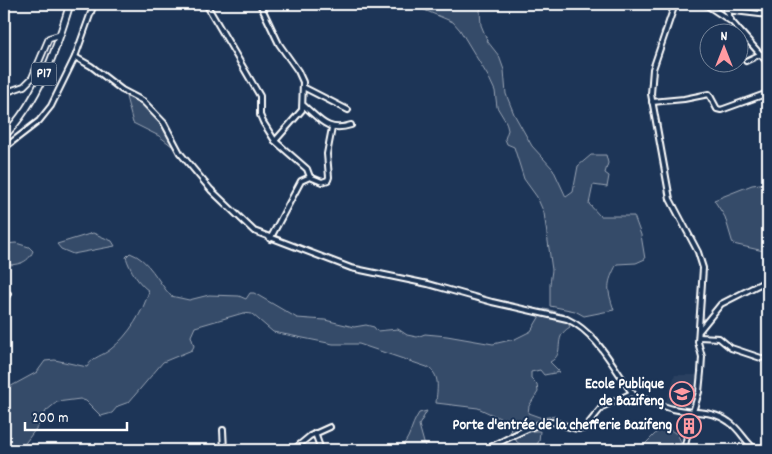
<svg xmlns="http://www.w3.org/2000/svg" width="772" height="454" viewBox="0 0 772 454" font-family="Dekko,sans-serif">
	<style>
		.built { fill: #2a4161 }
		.green { fill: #364b69; stroke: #9aa5b4 }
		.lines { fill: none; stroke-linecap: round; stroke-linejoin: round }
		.minor-casing { stroke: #fff; stroke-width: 8 }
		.tertiary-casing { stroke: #fff; stroke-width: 8 }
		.primary-casing { stroke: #fff; stroke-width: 9 }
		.minor { stroke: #1d3557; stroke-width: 4 }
		.tertiary { stroke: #1d3557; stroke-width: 4.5 }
		.primary { stroke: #1d3557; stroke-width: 5.5 }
		.labels { text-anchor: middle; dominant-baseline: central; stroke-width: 4; stroke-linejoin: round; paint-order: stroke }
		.shield { fill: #1d3557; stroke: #bbc2cd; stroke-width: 1 }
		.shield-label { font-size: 14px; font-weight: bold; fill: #fff }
		.poi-label { font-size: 15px; font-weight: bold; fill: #fff; stroke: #1d3557; text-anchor: end }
	</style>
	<rect width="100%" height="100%" fill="#1d3557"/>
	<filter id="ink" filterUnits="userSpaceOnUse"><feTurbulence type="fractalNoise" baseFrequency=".02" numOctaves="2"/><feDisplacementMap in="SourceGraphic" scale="10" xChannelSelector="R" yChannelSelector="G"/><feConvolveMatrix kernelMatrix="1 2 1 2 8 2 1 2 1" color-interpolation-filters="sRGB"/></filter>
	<g filter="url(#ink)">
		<polygon class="built" points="675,375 699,375 691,405 685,409 665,405"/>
		<g class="green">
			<path d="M410,4h73l-3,7 1,14 7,17 11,14 5,14 2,24 8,20 18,32 21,23 13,28 7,-5 5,-26 13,-11h15l2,8 -3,10 4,3 -2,11 -14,-2 -4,19 11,12h34l7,19 4,24 -9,4 -19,1c-11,20 -10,25 -3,46l-30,6 -9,-5 -25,-5v-22l2,-14 -8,-57 -7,-16 -13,-18 -10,-32 -7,-3 -2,-5 3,-9 -2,-8 -9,-15 -2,-16 -6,-13 -29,-48 -7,-8z"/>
			<path d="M126,97c15,0 41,33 49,46l-3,3 -13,-10 -26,-13z"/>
			<polygon points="768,183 768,252 733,244 725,217 714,200 752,185"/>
			<polygon points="93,233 112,241 115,246 73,254 61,249 57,244"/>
			<path d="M16,243l13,4 4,4c-5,13 -17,14 -29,14v-21z"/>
			<path d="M130,253c20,7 27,28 41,43l18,4 20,-5 30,1 7,3 4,-6h4l43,25 28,2 29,7 12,-2 8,2 3,4 21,-2 9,6 10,2 8,-3 22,2 46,8 22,-5 16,-8 13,-22c15,3 19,4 26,18 -19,11 -3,26 -20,35l10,10 -16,3 -4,-5 -9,2v6l6,6 1,8 -9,14 -1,7 14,5 13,-2 -3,6 -16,1 -26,13 1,-11 -5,-4 -28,-13 -42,-5c1,-15 5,-28 -9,-36l-68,-23h-26l-60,-12 -21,-18 -9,-1 -48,14 -4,9 3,10 -2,4 -29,12 -34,40 -11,4 -6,7 -11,3 -15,-15 -6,-2 -23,3 -11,9 -5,11 -21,28h-16v-60l33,-18 8,-11 10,-1 32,7c6,-11 16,-11 24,-18 18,-14 32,-37 38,-58 -11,-8 -19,-21 -23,-34z"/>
			<path d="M427,411l-8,14 7,25h-28c14,-12 11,-22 21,-37z"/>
			<path d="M661,428c11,1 21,7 20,19l-5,3h-37z"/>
			<polygon points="529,431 540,431 539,441 535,448 538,450 527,450 516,441 517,437"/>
		</g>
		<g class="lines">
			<defs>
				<g id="minor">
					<polyline points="206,4 260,96 260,115 263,122 275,141 307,169 310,177"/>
					<polyline points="260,4 279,44 298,71 303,82 302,110 275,141"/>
					<polyline points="675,4 653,69 651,94 670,199 698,252 703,268 698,342 702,357 701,372 699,392 689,425"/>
					<polyline points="705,4 732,22 768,63"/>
					<polyline points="724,4 731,20"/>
					<polyline points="726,10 768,15"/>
					<path d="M75,57l16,9 31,24 21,11 21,22 16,30 31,37 43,41 97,37 77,16 64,18 75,17c32,15 48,52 69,79"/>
					<polyline points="746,61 761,54"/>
					<polyline points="303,87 348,110"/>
					<polyline points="652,102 684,99 709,94 717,109 721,110 768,93"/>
					<path d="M303,105c17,14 24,28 48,20"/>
					<polyline points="4,148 39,121 51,106 75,57 94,4"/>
					<polyline points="270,239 301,181 310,177 322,182 328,180 329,177 327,154 332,128"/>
					<polyline points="4,293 8,294"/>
					<polyline points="700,330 721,304 768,280"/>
					<polyline points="699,337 719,338 731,348 761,358"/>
					<polyline points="223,430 224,450"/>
					<polyline points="315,433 321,450"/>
					<polyline points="293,450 310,436 330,427"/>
					<path d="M485,450c14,-7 51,-28 65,-28 12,0 24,10 35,6l17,-21 30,-14 4,5c15,1 24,8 37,11 20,5 38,0 56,13 11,7 16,20 27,28"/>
					<polyline points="684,450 689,427"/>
				</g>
				<polyline id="tertiary" points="4,93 24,86 32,78 49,38 59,35"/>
				<path id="primary" d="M4,136c35,-35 52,-86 66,-132"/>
			</defs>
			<use href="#minor" class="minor-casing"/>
			<use href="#tertiary" class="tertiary-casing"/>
			<use href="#primary" class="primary-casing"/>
			<use href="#minor" class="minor"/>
			<use href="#tertiary" class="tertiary"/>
			<use href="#primary" class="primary"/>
		</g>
	</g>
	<defs>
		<symbol id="school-ring" viewBox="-11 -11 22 22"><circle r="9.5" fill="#1d3557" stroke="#ff9aa2" stroke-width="1.5"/><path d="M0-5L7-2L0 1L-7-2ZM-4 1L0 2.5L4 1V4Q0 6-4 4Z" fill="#ff9aa2"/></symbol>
		<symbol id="building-ring" viewBox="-11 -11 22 22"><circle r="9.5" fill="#1d3557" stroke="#ff9aa2" stroke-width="1.5"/><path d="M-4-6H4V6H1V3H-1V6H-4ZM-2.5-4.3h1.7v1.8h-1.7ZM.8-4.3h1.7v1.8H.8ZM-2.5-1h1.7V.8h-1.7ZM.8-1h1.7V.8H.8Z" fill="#ff9aa2"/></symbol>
	</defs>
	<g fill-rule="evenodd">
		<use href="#school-ring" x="668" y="380" width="28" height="28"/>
		<use href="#building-ring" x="675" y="412" width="28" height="28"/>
	</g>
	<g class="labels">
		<rect class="shield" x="31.5" y="62.5" width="25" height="23" rx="4"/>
		<g class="shield-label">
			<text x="44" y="74">P17</text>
		</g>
		<g class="poi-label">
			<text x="664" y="385">Ecole Publique<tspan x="664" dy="17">de Bazifeng</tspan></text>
			<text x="672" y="426">Porte d'entrée de la chefferie Bazifeng</text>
		</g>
	</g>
	<rect width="772" height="454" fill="none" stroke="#1d3557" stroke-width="20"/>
	<rect x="10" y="10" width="752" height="434" fill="none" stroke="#fff" stroke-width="2" filter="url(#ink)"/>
	<g transform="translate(724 48)"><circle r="24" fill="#1d3557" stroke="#77869a"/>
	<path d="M0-4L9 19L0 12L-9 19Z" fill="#ff9aa2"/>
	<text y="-8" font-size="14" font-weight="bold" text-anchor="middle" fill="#ffffff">N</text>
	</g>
	<path d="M25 422v8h102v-8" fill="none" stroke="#ffffff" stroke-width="2.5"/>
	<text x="32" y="422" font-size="15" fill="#ffffff" stroke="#1d3557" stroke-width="4" paint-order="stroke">200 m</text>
</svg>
